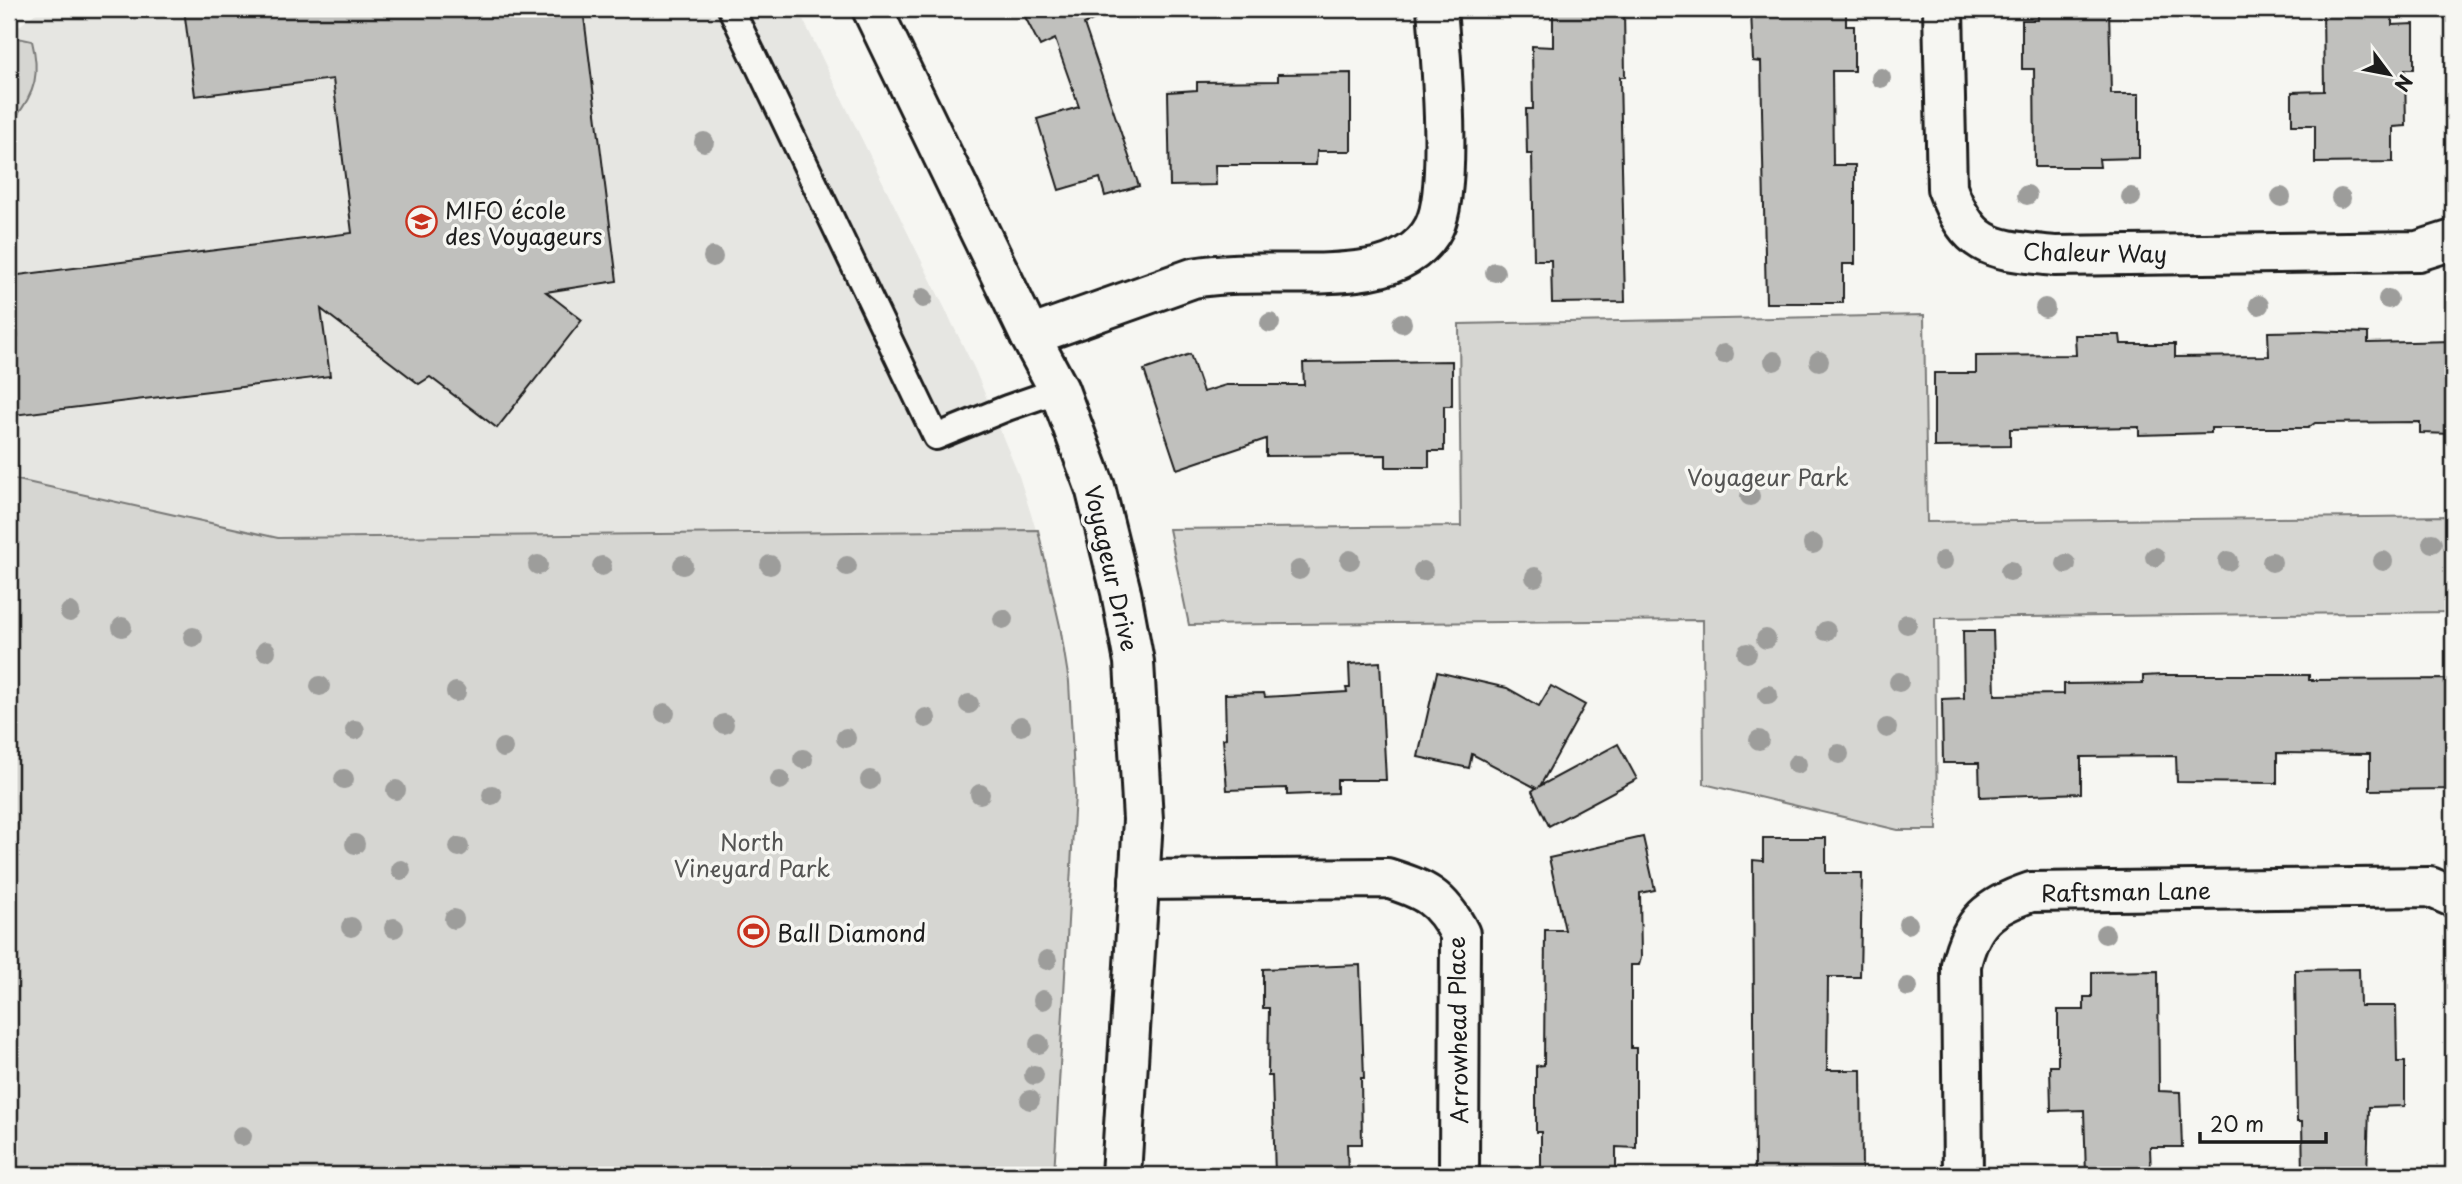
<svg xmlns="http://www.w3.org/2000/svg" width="2462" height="1184" viewBox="0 0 2462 1184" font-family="'Playpen Sans',sans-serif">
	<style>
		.built { fill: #e6e6e2 }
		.green { fill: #d6d6d2; stroke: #797977; stroke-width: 2 }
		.building { fill: #c0c0bd; stroke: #1c1c1c; stroke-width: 2 }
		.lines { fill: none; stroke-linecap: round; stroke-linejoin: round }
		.lane-casing { stroke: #1c1c1c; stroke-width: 30 }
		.street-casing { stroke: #1c1c1c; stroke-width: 44 }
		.secondary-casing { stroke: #1c1c1c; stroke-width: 44 }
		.lane { stroke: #f6f6f2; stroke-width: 24 }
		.street { stroke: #f6f6f2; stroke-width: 38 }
		.secondary { stroke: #f6f6f2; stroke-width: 38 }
		.tree { fill: #9d9d9b }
		.labels { text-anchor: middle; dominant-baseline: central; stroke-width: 7; stroke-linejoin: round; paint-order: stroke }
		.poi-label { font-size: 23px; fill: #1c1c1c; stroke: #f6f6f2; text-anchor: start }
		.street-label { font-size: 23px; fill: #1c1c1c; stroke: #f6f6f2 }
		.park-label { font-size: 23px; fill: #545453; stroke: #f6f6f2 }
	</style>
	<rect width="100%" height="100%" fill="#f6f6f2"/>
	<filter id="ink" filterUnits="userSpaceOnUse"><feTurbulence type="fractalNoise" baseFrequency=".0143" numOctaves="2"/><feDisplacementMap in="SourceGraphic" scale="14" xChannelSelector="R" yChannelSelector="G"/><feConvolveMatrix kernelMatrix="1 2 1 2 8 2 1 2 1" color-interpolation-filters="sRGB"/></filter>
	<g filter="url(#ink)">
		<polygon class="built" points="41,9 798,9 975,370 1019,476 1036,530 278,538 9,478 9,34"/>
		<g class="green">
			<path d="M9,36l23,5c8,32 4,51 -17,77l-6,1z"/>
			<polygon points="1924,315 1927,522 2453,516 2453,612 1935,618 1937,830 1898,830 1704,784 1703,620 1189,625 1169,529 1461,526 1459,324"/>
			<polygon points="9,478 278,538 1038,530 1060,626 1069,682 1075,794 1054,1175 9,1175"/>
		</g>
		<g class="building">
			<polygon points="184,9 583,9 617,281 546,292 582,320 497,428 430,377 419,384 321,309 330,376 14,415 9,355 14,354 12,338 18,337 10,276 352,233 333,79 195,96"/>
			<polygon points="1021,9 1116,9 1084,24 1139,186 1105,196 1100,178 1059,190 1037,119 1079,107 1055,39 1040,46"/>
			<polygon points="1553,9 1624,9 1625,77 1620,77 1625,302 1552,303 1551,260 1534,260 1532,154 1527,154 1526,109 1533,109 1532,46 1553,47"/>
			<polygon points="1751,9 1846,9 1846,26 1854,26 1854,71 1832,71 1833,165 1855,165 1855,264 1843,264 1843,303 1766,303 1761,62 1753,61"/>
			<polygon points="2038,9 2109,9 2111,94 2139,94 2139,158 2099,159 2100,167 2035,167 2034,69 2022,69 2022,20 2038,20"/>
			<polygon points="2323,9 2392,9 2392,25 2414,24 2414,69 2405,69 2406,126 2393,127 2393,162 2315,163 2315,125 2292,125 2292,92 2324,91"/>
			<polygon points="1351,73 1351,151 1317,151 1316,165 1215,165 1216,185 1170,186 1168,92 1197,90 1197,82 1278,81 1278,74"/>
			<polygon points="2313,331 2368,333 2368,343 2453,341 2453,434 2420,433 2420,422 2315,423 2308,428 2211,428 2211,433 2139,435 2139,427 2010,429 2010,446 1934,447 1934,373 1976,373 1976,356 2076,355 2075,335 2120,335 2121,344 2175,344 2175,357 2269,356 2268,332"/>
			<polygon points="1190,354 1203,392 1226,385 1304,385 1303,363 1452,361 1452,406 1444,406 1444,451 1429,451 1429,467 1386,467 1386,455 1266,456 1266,439 1177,469 1144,370"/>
			<polygon points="1963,631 1993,631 1995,695 2064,694 2064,684 2143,683 2143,676 2163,675 2309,675 2309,680 2453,679 2453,789 2370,790 2370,754 2277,753 2277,783 2177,782 2176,756 2081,757 2081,793 1980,797 1979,763 1943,763 1942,699 1964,698"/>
			<polygon points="1380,662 1386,780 1337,780 1337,793 1287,795 1287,788 1227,790 1223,739 1226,738 1225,694 1264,693 1265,697 1347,692 1346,688 1350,688 1349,664"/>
			<polygon points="1437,672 1507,688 1539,706 1551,686 1585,705 1540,786 1618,744 1637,779 1549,826 1532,791 1536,788 1472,754 1469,768 1418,757"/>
			<polygon points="1643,837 1655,890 1640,893 1641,958 1639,965 1631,965 1631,1048 1636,1048 1636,1148 1616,1147 1616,1175 1541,1175 1541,1132 1536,1132 1536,1066 1544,1065 1545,930 1565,930 1549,858"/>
			<polygon points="1763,838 1826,838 1826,873 1862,873 1860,977 1828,977 1827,1070 1861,1070 1862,1171 1829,1171 1829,1175 1755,1175 1753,860 1763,861"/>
			<polygon points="1360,965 1364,1078 1361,1078 1362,1144 1347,1144 1348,1175 1275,1175 1272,1076 1268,1076 1269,1008 1263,1008 1263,969"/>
			<polygon points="2359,969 2360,1006 2396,1006 2397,1062 2405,1062 2405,1106 2369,1107 2367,1175 2303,1175 2302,1122 2297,1122 2295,970"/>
			<polygon points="2158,971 2159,1091 2180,1092 2182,1147 2150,1147 2151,1175 2086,1175 2084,1110 2051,1111 2050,1066 2058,1066 2058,1010 2084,1010 2084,997 2092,997 2092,972"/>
		</g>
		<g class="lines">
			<defs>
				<polyline id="lane" points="731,9 936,437 1007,408 1059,390"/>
				<g id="street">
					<path d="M1943,9l4,179c23,63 46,61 107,68l364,-5 35,-11"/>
					<path d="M1030,336l163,-58c58,-10 120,1 177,-9 25,-4 52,-18 64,-42 19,-38 7,-172 3,-218"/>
					<path d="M1139,880l248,-2c38,12 54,19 73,56l-1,241"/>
					<path d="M1963,1175l-2,-210c10,-44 28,-59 70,-73l399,-5 23,10"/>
				</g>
				<polyline id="secondary" points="872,9 1030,336 1059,390 1095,487 1121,592 1134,662 1143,820 1121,1175"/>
			</defs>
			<use href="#lane" class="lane-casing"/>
			<use href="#street" class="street-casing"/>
			<use href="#secondary" class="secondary-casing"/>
			<use href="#lane" class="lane"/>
			<use href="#street" class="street"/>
			<use href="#secondary" class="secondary"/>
		</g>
		<g class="tree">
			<circle cx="1881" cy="78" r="10"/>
			<circle cx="704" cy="142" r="10"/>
			<circle cx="2027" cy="195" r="10"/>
			<circle cx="2131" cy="197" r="10"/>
			<circle cx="2281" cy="197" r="10"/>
			<circle cx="2341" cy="198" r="10"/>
			<circle cx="713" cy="257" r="10"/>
			<circle cx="1495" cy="272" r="10"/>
			<circle cx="923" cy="298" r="10"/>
			<circle cx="2388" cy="299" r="10"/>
			<circle cx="2259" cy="305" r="10"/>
			<circle cx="2045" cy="308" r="10"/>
			<circle cx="1270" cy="323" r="10"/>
			<circle cx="1402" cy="323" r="10"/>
			<circle cx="1724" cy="354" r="10"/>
			<circle cx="1774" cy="361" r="10"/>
			<circle cx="1819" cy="361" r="10"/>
			<circle cx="1750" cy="496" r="10"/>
			<circle cx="2432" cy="543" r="10"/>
			<circle cx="1813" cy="544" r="10"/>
			<circle cx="2155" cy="557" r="10"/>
			<circle cx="1350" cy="560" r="10"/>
			<circle cx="1943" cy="561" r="10"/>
			<circle cx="2228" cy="561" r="10"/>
			<circle cx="2383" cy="561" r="10"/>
			<circle cx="2272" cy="562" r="10"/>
			<circle cx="2066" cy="564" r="10"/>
			<circle cx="538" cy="565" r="10"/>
			<circle cx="683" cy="565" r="10"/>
			<circle cx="770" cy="565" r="10"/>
			<circle cx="602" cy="566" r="10"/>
			<circle cx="847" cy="566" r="10"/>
			<circle cx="1299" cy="570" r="10"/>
			<circle cx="1423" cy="571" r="10"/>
			<circle cx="2010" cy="571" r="10"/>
			<circle cx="1535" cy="577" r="10"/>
			<circle cx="70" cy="612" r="10"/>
			<circle cx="1003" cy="619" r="10"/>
			<circle cx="1907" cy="624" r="10"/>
			<circle cx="122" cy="627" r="10"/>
			<circle cx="1826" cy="631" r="10"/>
			<circle cx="193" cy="637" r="10"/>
			<circle cx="1766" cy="639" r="10"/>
			<circle cx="266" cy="651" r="10"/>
			<circle cx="1747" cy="653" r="10"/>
			<circle cx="1899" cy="682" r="10"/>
			<circle cx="320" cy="686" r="10"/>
			<circle cx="456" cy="692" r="10"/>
			<circle cx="1768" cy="695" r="10"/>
			<circle cx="969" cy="704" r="10"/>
			<circle cx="665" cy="713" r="10"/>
			<circle cx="926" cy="718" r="10"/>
			<circle cx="724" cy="724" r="10"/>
			<circle cx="1021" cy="726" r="10"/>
			<circle cx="1887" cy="728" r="10"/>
			<circle cx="355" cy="730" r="10"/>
			<circle cx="846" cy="738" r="10"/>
			<circle cx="1759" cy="740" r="10"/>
			<circle cx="503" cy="748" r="10"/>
			<circle cx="1839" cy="754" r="10"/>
			<circle cx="803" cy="759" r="10"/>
			<circle cx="1797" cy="764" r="10"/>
			<circle cx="344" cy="779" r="10"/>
			<circle cx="780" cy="780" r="10"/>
			<circle cx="870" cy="780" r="10"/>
			<circle cx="396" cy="790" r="10"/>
			<circle cx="980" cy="794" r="10"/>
			<circle cx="492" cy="795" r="10"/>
			<circle cx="355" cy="844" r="10"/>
			<circle cx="459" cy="847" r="10"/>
			<circle cx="401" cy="870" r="10"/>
			<circle cx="454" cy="919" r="10"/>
			<circle cx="1908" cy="924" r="10"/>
			<circle cx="351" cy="927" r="10"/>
			<circle cx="394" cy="928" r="10"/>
			<circle cx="2105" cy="934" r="10"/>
			<circle cx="1047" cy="960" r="10"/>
			<circle cx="1908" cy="987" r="10"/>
			<circle cx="1043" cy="1000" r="10"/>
			<circle cx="1039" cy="1044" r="10"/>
			<circle cx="1034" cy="1075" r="10"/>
			<circle cx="1030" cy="1100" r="10"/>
			<circle cx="242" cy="1136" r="10"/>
		</g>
	</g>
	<defs>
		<symbol id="school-ring" viewBox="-11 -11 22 22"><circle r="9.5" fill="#f6f6f2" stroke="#c8321e" stroke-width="1.5"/><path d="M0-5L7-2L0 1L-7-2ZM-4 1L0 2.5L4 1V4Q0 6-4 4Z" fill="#c8321e"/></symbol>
		<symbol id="stadium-ring" viewBox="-11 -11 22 22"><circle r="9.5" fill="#f6f6f2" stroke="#c8321e" stroke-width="1.5"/><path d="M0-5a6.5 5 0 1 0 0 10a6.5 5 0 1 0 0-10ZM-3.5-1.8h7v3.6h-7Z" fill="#c8321e"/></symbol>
	</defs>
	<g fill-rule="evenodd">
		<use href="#school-ring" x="404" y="204" width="35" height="35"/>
		<use href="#stadium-ring" x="736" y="914" width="35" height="35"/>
	</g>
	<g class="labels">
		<g class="poi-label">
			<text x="445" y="209">MIFO école<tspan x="445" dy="26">des Voyageurs</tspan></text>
			<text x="777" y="932">Ball Diamond</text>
		</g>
		<g class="street-label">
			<text transform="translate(2095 252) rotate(1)">Chaleur Way</text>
			<text transform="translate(1112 568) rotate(77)">Voyageur Drive</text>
			<text transform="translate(2126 891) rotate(-1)">Raftsman Lane</text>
			<text transform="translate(1457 1030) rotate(-91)">Arrowhead Place</text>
		</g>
		<g class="park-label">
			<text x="1768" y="476">Voyageur Park</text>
			<text x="752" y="841">North<tspan x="752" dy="26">Vineyard Park</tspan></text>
		</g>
	</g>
	<rect width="2462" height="1184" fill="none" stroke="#f6f6f2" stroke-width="35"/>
	<rect x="18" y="18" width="2427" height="1149" fill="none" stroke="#1c1c1c" stroke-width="2.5" filter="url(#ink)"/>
	<g transform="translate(2389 74) rotate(122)" stroke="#f6f6f2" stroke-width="5" paint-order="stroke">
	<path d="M0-5L12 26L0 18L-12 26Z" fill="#1c1c1c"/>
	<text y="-10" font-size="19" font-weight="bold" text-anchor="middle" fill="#1c1c1c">N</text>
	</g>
	<path d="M2200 1132v10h126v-10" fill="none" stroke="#1c1c1c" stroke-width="3.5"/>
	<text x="2210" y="1132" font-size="21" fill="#1c1c1c" stroke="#f6f6f2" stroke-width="5" paint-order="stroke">20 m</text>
</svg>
